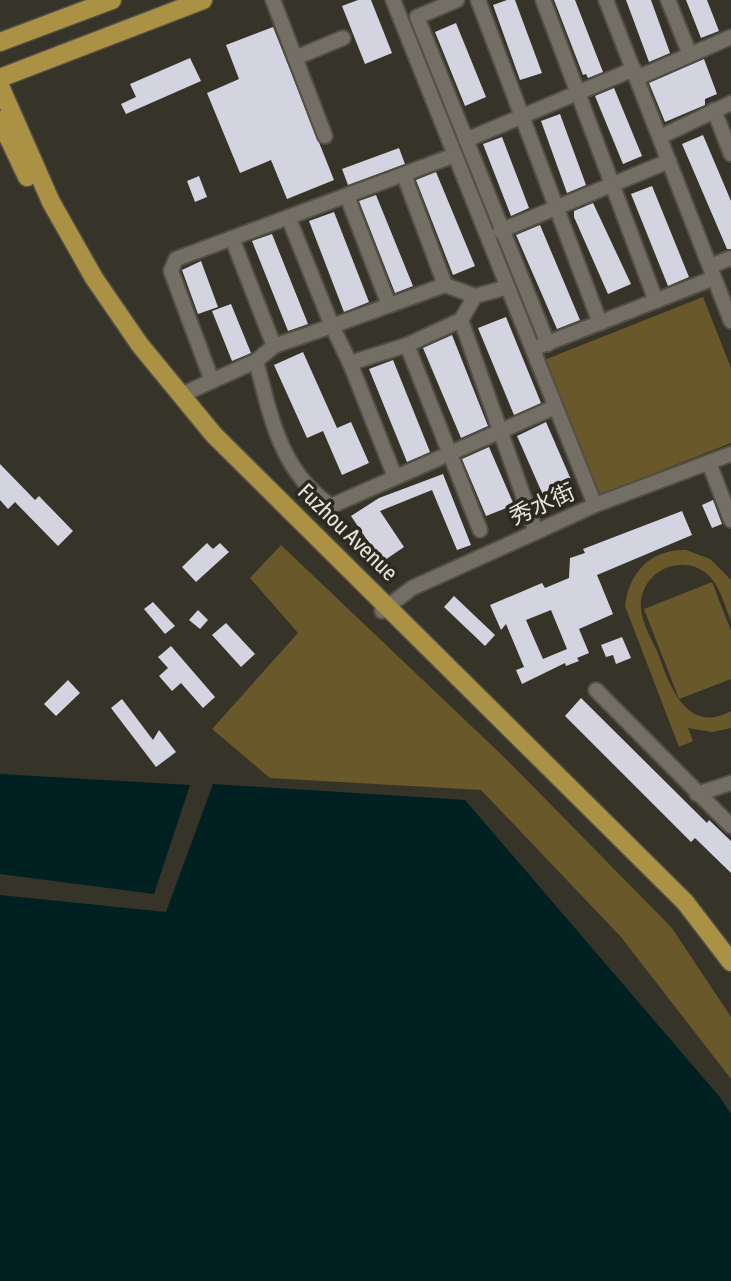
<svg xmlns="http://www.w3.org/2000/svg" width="731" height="1281" viewBox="0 0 731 1281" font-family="'Asap Condensed','Noto Sans SC',sans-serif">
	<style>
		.green { fill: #695829 }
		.water { fill: #012022 }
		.building { fill: #d4d4e1; fill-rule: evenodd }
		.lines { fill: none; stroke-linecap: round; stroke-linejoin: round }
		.minor-casing { stroke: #524f46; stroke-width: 18 }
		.major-casing { stroke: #524f46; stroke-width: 21 }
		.minor { stroke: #736f64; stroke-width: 14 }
		.major { stroke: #aa9144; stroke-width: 18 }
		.labels { text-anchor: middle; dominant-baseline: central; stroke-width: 7; stroke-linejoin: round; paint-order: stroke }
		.street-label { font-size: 23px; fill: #e6e4dd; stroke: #2c291f }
	</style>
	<rect width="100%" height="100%" fill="#363329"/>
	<g class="green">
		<polygon points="703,297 731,368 731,443 599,495 544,360"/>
		<polygon points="281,545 507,760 672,928 731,1017 731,1079 621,937 481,790 270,778 212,729 298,633 250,578"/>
		<path d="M686,550l24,9 21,21v41c-6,-14 -10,-32 -20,-43 -23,-26 -65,-11 -70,22 -2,18 9,36 16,51 12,32 28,85 74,60v17l-19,4 -24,-4 5,13 -14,6 -54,-141c4,-33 25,-57 61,-56z"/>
		<polygon points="712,582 731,631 731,679 679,699 644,609"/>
	</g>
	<g class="water">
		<polygon points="0,774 190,785 154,894 0,874"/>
		<polygon points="213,784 465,800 719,1096 731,1114 731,1281 0,1281 0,895 166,912"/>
	</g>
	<g class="building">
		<polygon points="358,0 371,0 392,53 365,64 342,6"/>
		<polygon points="507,0 515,0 542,73 520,80 493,5"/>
		<polygon points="554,0 575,0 603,72 588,78 586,74 583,75"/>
		<polygon points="626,0 651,0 670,53 649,62"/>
		<polygon points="686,0 707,0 719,31 701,38"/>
		<polygon points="456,23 486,97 465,106 435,32"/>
		<polygon points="273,27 334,180 287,199 271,160 240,173 207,93 239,79 226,45"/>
		<polygon points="190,58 201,81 126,114 121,104 136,97 130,84"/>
		<polygon points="704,59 717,94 705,99 705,105 665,122 649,83"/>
		<polygon points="614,88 642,156 623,164 595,96"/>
		<polygon points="560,114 586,185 567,193 541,121"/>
		<polygon points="703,135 731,201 731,249 727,249 682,144"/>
		<polygon points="502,137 529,208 511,216 483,144"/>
		<polygon points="399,148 405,164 348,185 342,169"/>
		<polygon points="436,172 475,266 453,275 416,180"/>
		<polygon points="199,176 207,197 195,202 187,181"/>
		<polygon points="652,186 689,277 668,286 631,194"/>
		<polygon points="376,195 413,286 395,293 359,201"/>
		<polygon points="593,203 631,284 608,294 574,217 574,211"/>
		<polygon points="334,212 369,302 344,312 309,221"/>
		<polygon points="540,225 580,320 557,329 516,235"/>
		<polygon points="272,234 308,324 288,331 252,241"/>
		<polygon points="201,261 218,307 198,314 182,270"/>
		<polygon points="231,304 251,353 232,361 212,311"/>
		<polygon points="506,317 541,403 514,415 478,328"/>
		<polygon points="452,335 488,426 461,438 423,348"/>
		<polygon points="303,352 337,428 351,422 369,463 342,475 323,431 307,438 274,365"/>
		<polygon points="393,360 430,452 407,462 369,369"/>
		<polygon points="546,422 572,482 543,495 517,436"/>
		<polygon points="489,447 514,505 486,516 462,459"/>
		<polygon points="0,464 35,500 39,496 73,531 58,546 15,502 8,509 0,500"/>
		<polygon points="443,474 471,545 457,550 432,490 380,511 404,547 382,562 351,516 379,498"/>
		<polygon points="713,500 722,524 712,528 702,505"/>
		<path d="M682,511l10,24 -95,40 16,39 -34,15 10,24 -12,5 2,3 -13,5 -1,-3 -43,21 -6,-14 8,-3 -18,-43 -5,6 -11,-25 52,-22 3,5 24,-10 1,-20 15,-5 -2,-4zM551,610l16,39 -24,10 -17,-39z"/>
		<polygon points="207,543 213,549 220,543 229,552 196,582 182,567"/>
		<polygon points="454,596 495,635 485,646 444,607"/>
		<polygon points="153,602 175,626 165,634 144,609"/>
		<polygon points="198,610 208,620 200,629 189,620"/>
		<polygon points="226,623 255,654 241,667 212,635"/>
		<polygon points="622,637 631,658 616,664 613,655 606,657 601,645"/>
		<polygon points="171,646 215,697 203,708 181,683 172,691 159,676 168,668 158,657"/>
		<polygon points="68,680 80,693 56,716 44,704"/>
		<polygon points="581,698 707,823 709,820 731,841 731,873 695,838 691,842 565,716"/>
		<polygon points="122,699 153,740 159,730 176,752 156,767 111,708"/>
	</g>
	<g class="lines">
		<defs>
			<g id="minor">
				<polyline points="273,0 325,136"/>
				<polyline points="393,0 595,505"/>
				<polyline points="457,0 417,17 548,344"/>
				<polyline points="478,0 600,323"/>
				<polyline points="543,0 656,301"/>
				<polyline points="606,0 731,321"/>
				<polyline points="668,0 690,55"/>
				<polyline points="295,58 343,38"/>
				<polyline points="637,78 731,37"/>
				<polyline points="714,110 731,154"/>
				<polyline points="660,137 731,103"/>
				<polyline points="466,140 634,69"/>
				<polyline points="404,175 445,285"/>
				<polyline points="347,196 389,305"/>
				<polyline points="289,219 332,326 445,285 475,296"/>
				<polyline points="500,231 669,161"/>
				<polyline points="232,238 274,346"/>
				<polyline points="710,266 731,258"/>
				<polyline points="461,320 536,532"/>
				<polyline points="407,345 480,530"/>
				<polyline points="540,346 714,278"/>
				<path d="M256,361c15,56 24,110 75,145l224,-99"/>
				<polyline points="350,363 395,477"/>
				<polyline points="212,381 171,271 176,259 455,155"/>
				<polyline points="181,395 256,361 274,346 332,326 350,363 407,345 461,320 475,296 508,287"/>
				<polyline points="709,463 731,520"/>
				<polyline points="382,611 412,588 536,532 595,505 731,454"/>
				<polyline points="596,690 731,826"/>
				<polyline points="697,794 731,783"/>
			</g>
			<g id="major">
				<polyline points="0,42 112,0"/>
				<polyline points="0,78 203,0"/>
				<polyline points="0,86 51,202 94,278 140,345 214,435 685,902 731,962"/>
				<polyline points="0,120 27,177"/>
			</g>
		</defs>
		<use href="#minor" class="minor-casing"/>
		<use href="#major" class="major-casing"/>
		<use href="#minor" class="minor"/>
		<use href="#major" class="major"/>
	</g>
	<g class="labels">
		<g class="street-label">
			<text transform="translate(542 504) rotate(-24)">秀水街</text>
			<text transform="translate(348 532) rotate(44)">Fuzhou Avenue</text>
		</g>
	</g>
</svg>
